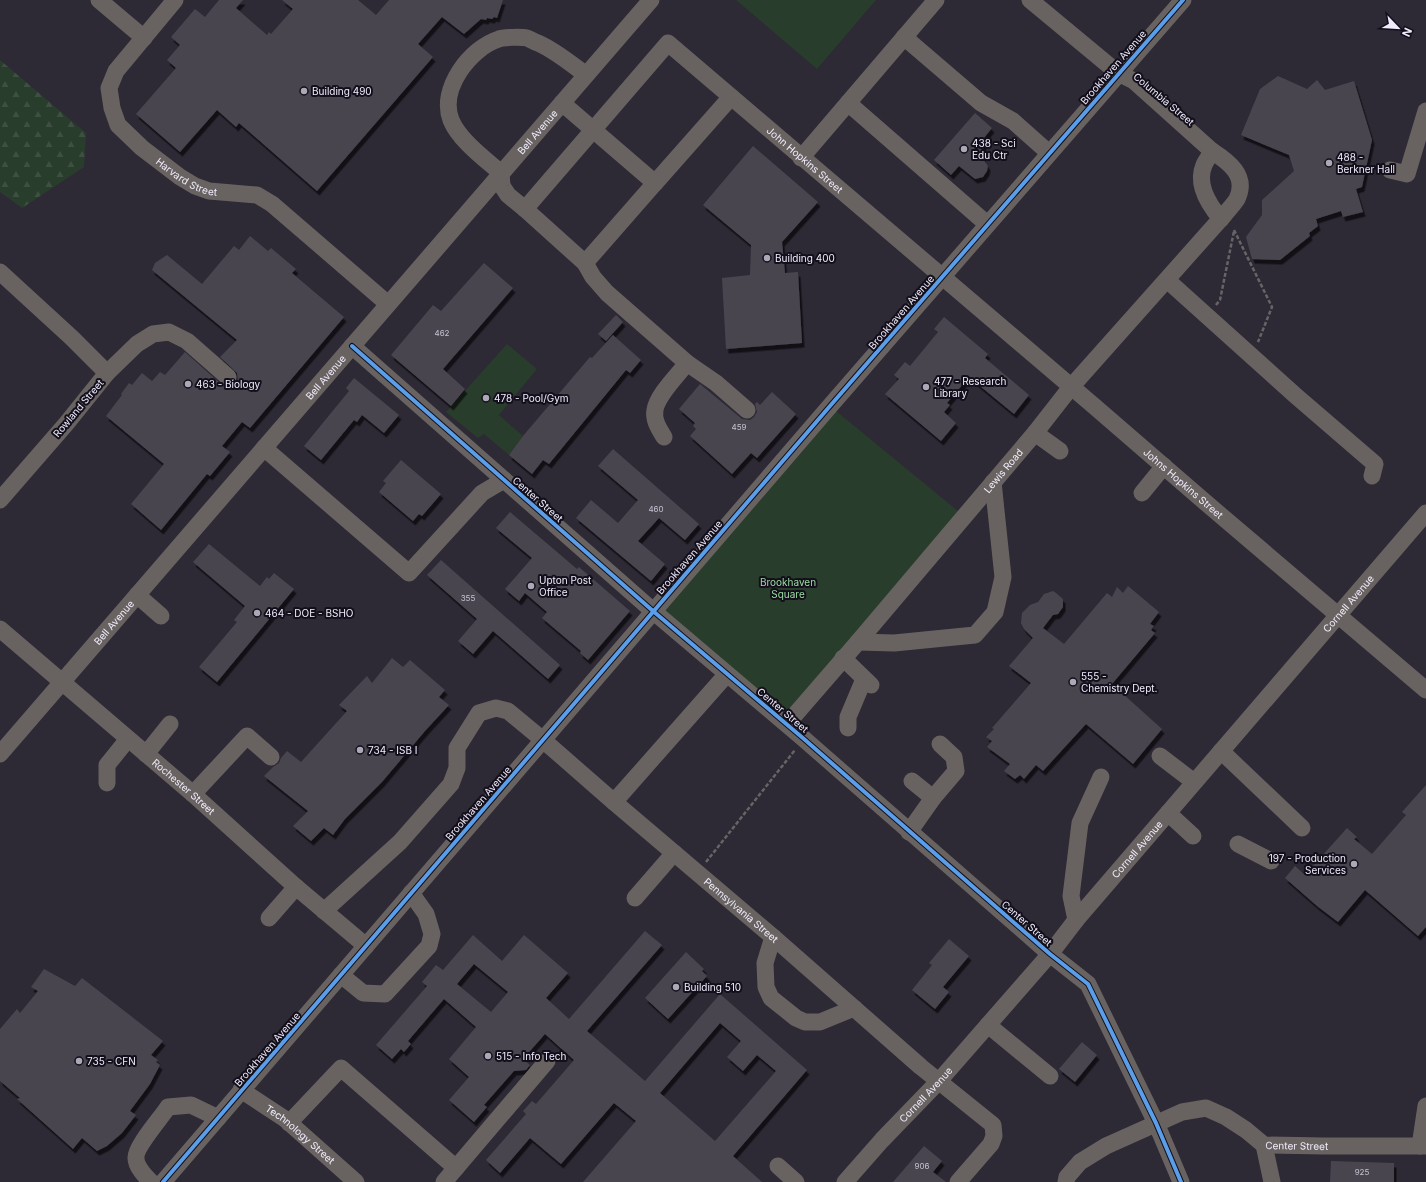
<svg xmlns="http://www.w3.org/2000/svg" width="1426" height="1182" viewBox="0 0 1426 1182" font-family="Inter,sans-serif">
	<style>
		.green { fill: #293d2c }
		.forest { fill: url(#forest-firs) }
		.building { fill: #494550; fill-rule: evenodd; filter: url(#shadow) }
		.lines { fill: none; stroke-linecap: round; stroke-linejoin: round }
		.path { stroke: #686466; stroke-width: 2.5; stroke-dasharray: 4 2; stroke-linecap: butt }
		.minor { stroke: #686360; stroke-width: 17 }
		.cycleway-casing { stroke: #130f1a; stroke-width: 6 }
		.cycleway { stroke: #5a9eea; stroke-width: 4 }
		.poi-dot { fill: #aca8b7; stroke: #130f1a; stroke-width: 1.5 }
		.labels { text-anchor: middle; dominant-baseline: central; stroke-width: 4; stroke-linejoin: round; paint-order: stroke }
		.number-label { font-size: 8px; fill: #c7c2d2 }
		.street-label { font-size: 10px; fill: #f1ecfd; stroke: #130f1a }
		.poi-label { font-size: 10px; fill: #f1ecfd; stroke: #130f1a; text-anchor: start }
		.park-label { font-size: 10px; fill: #9cdca3; stroke: #130f1a }
	</style>
	<defs>
		<pattern id="forest-firs" width="22" height="20" patternUnits="userSpaceOnUse"><rect width="22" height="20" fill="#293d2c"/><path d="M5 1l3.5 6h-7zM16 11l3.5 6h-7z" fill="#3e5041"/></pattern>
		<filter id="shadow"><feDropShadow dx="2.5" dy="4.5" stdDeviation="0" flood-color="#0009"/></filter>
	</defs>
	<rect width="100%" height="100%" fill="#2d2935"/>
	<g class="green">
		<polygon points="736,0 876,0 817,69"/>
		<polygon points="507,344 537,369 499,415 523,436 509,455 484,434 478,438 446,412"/>
		<polygon points="830,406 964,516 787,724 653,611"/>
	</g>
	<polygon class="forest" points="0,60 86,133 84,167 22,208 0,192"/>
	<g class="building">
		<polygon points="219,0 243,0 236,8 267,35 269,32 271,34 293,9 282,0 358,0 376,15 389,0 503,0 497,18 494,17 492,19 487,18 486,20 481,19 464,34 442,17 418,44 433,57 317,191 239,123 236,127 217,110 180,152 136,114 176,68 167,60 180,45 171,37 195,9 205,17"/>
		<polygon points="1278,76 1307,89 1317,80 1325,90 1354,81 1372,140 1362,187 1356,189 1363,212 1343,217 1341,211 1316,219 1318,226 1309,233 1310,236 1280,260 1252,259 1246,237 1262,215 1262,200 1294,171 1289,155 1241,135 1260,89"/>
		<polygon points="975,113 992,128 984,138 983,159 988,166 987,171 983,177 975,179 959,166 951,175 934,160"/>
		<polygon points="753,146 818,202 782,242 785,273 798,272 802,343 726,349 722,278 750,275 751,245 703,205"/>
		<polygon points="250,236 268,251 271,248 296,269 292,273 344,317 250,428 242,422 222,446 230,452 210,476 207,474 161,530 131,504 164,464 106,416 122,395 121,394 129,383 132,385 142,373 152,381 160,372 165,375 185,352 222,385 226,387 231,387 236,383 238,379 237,373 220,357 237,340 152,270 155,263 167,255 202,284 234,246 239,250"/>
		<polygon points="484,263 513,288 443,369 465,389 451,406 391,355 433,305 441,311"/>
		<polygon points="616,315 623,322 606,341 598,334"/>
		<polygon points="944,317 988,354 985,358 1029,395 1014,414 969,377 947,403 950,405 944,412 956,423 941,441 885,394 899,379 894,375 905,362 910,366 938,332 934,329"/>
		<polygon points="613,335 641,360 630,373 626,370 549,464 543,460 532,474 509,455 523,436 590,357 592,358"/>
		<polygon points="354,378 399,415 384,433 362,415 357,422 354,420 321,460 304,446 349,391 346,388"/>
		<polygon points="700,384 742,419 750,420 754,417 757,412 755,404 757,402 760,405 772,392 796,414 757,458 751,453 732,474 690,436 696,429 693,426 695,423 679,409"/>
		<polygon points="613,449 699,524 685,540 659,518 638,541 665,564 651,581 576,518 591,500 618,523 638,500 598,466"/>
		<polygon points="401,460 441,494 422,516 419,514 413,521 379,492 386,483 383,481"/>
		<polygon points="510,512 577,569 579,567 630,611 588,660 580,653 581,651 542,618 547,612 525,593 519,601 505,589 532,558 496,528"/>
		<polygon points="209,544 260,586 267,577 269,579 274,573 294,589 217,682 199,667 237,622 234,620 245,606 193,562"/>
		<polygon points="441,560 560,665 548,679 493,631 473,654 458,641 477,619 427,575"/>
		<polygon points="1128,586 1159,612 1150,624 1154,626 1151,630 1155,633 1112,684 1162,729 1133,764 1086,724 1043,771 1036,765 1024,779 1020,775 1015,779 1004,771 1010,764 987,747 992,741 986,737 994,729 992,728 1031,683 1009,666 1033,638 1024,629 1021,623 1022,613 1030,605 1038,602 1044,594 1053,591 1056,593 1063,599 1063,607 1058,614 1053,615 1043,628 1064,644 1107,593 1112,597 1117,587 1123,593"/>
		<polygon points="392,658 403,667 410,660 445,690 439,697 449,705 425,731 382,782 345,819 333,835 324,828 311,841 293,826 308,811 264,776 273,767 279,763 281,758 287,751 301,762 347,711 339,705 367,676 372,683"/>
		<polygon points="1426,785 1426,927 1418,936 1365,890 1338,922 1317,906 1285,878 1295,866 1305,875 1347,828 1357,837 1354,839 1372,854 1406,815 1402,812"/>
		<path d="M645,931l17,14 -75,86 58,50 75,-87 87,76 -74,86 29,26h-179l53,-61 -22,-18 -53,61 -31,-26 -30,35 -14,-13 40,-46 -3,-3 9,-10 4,3 38,-44 -29,-26 -22,25 7,6 -4,5 -12,1 -30,34 3,2 -13,15 -25,-22 20,-23 -20,-18 27,-32 -32,-28 -36,42 3,3 -7,8 -3,-3 -9,10 -16,-14 51,-59 -5,-4 14,-17 7,5 30,-35 29,26 22,-26 44,38 -22,25 23,21zM474,964l34,28 -17,20 -34,-28zM720,1023l21,18 -14,16 16,14 14,-16 19,16 -61,70 -55,-48z"/>
		<polygon points="949,939 969,956 943,987 949,992 935,1009 912,990 932,965 929,963"/>
		<polygon points="686,952 704,969 702,971 707,976 668,1019 645,998"/>
		<polygon points="44,969 75,986 82,978 163,1041 151,1055 158,1060 156,1062 160,1065 150,1084 130,1111 136,1115 122,1133 107,1146 97,1151 82,1138 73,1149 17,1099 20,1098 0,1081 0,1029 17,1009 20,1013 38,991 31,987"/>
		<polygon points="1082,1042 1097,1055 1075,1082 1059,1069"/>
		<polygon points="924,1146 942,1161 933,1172 946,1182 893,1182"/>
		<polygon points="1331,1161 1394,1163 1394,1182 1330,1182"/>
	</g>
	<g class="lines">
		<g class="path">
			<polyline points="1234,230 1272,307 1258,342"/>
			<polyline points="1216,305 1220,300 1234,231"/>
			<polyline points="706,862 795,750"/>
		</g>
		<g class="minor">
			<polyline points="99,0 144,38"/>
			<path id="s1" d="M175,0l-59,71 -7,17 3,20 6,17 24,23 38,29 15,9 14,5 48,4 15,9 116,100"/>
			<polyline points="904,37 981,103 1013,121 1049,153"/>
			<path d="M562,103l93,80 -70,80 -60,-54 -17,-14 -6,-9 -1,-13c-16,-14 -42,-33 -50,-53 -12,-31 19,-72 48,-81 5,-2 23,-2 28,-1 3,1 7,4 11,5 18,8 32,20 48,32"/>
			<polyline points="848,103 987,224"/>
			<path d="M1212,151c-2,5 -6,9 -8,14 -8,19 5,40 17,54"/>
			<polyline points="801,158 936,0"/>
			<polyline points="1390,170 1407,174 1426,111"/>
			<polyline points="655,183 731,97"/>
			<path id="s2" d="M525,209l143,-166 426,363 111,96 221,188"/>
			<polyline points="585,263 593,277 607,293 687,363 716,383 747,410"/>
			<polyline points="0,272 72,338 107,373 66,424 0,500"/>
			<polyline points="1167,280 1296,396 1375,464 1372,476"/>
			<polyline points="352,346 653,611 804,739 1050,954 1088,984 1156,1123 1181,1182"/>
			<polyline points="107,373 137,344 153,334 169,332 187,341 228,377"/>
			<polyline points="1035,433 1060,451"/>
			<path d="M664,437c-5,-8 -11,-17 -9,-27 2,-15 23,-35 32,-47"/>
			<polyline points="264,448 409,573 482,493 504,480"/>
			<polyline points="1142,493 1164,466"/>
			<polyline points="137,595 161,616"/>
			<path id="s3" d="M0,629l193,165 103,93 70,59"/>
			<polyline points="858,642 894,643 975,635 995,612 1003,577 993,482"/>
			<polyline points="843,658 871,685"/>
			<path id="s4" d="M787,724l71,-82 177,-209 36,-46 154,-173c4,-5 9,-10 12,-15 11,-23 -8,-37 -25,-48l-78,-70 -16,-8 -88,-73"/>
			<polyline points="848,728 848,717 864,679"/>
			<polyline points="1221,751 1302,828"/>
			<path id="s5" d="M0,754l651,-754"/>
			<polyline points="146,754 170,724"/>
			<polyline points="1160,756 1194,782"/>
			<polyline points="912,781 933,798"/>
			<polyline points="107,783 107,765 128,739"/>
			<polyline points="193,794 247,736 271,757"/>
			<polyline points="614,802 727,674"/>
			<polyline points="1168,813 1193,836"/>
			<polyline points="909,832 933,798 956,771 954,757 940,744"/>
			<polyline points="1238,844 1271,861"/>
			<polyline points="635,898 674,853"/>
			<path id="s6" d="M324,911l76,-69 51,-58 6,-16v-20l22,-35 17,-5 12,3 35,29 71,62 159,135 148,130 72,58 1,11 -3,8 -33,38"/>
			<polyline points="269,918 296,887"/>
			<polyline points="1076,920 1071,896 1080,823 1101,777"/>
			<polyline points="773,937 765,963 766,987 771,998 796,1018 805,1022 820,1022 854,1008"/>
			<polyline points="341,975 363,993 385,994 429,946 432,934 426,914 411,893"/>
			<polyline points="988,1025 1050,1076"/>
			<path id="s7" d="M241,1090l44,29 71,63"/>
			<polyline points="289,1123 341,1068 456,1168"/>
			<polyline points="1264,1145 1272,1182"/>
			<polyline points="1420,1146 1426,1106"/>
			<polyline points="778,1166 796,1182"/>
			<path d="M151,1182c-6,-6 -15,-15 -15,-24 -1,-11 25,-40 32,-51l23,-2 27,13"/>
			<polyline points="163,1182 830,406 1183,0"/>
			<polyline points="444,1182 547,1061"/>
			<path id="s8" d="M845,1182l37,-42 57,-59 111,-127 26,-34 350,-407"/>
			<path id="s9" d="M1066,1182l1,-5 13,-15 26,-16 76,-34 24,-4 20,9 20,13 18,15 60,1h102"/>
		</g>
		<defs>
			<g id="cycleway">
				<polyline points="352,346 653,611 804,739 1050,954 1088,984 1156,1123 1181,1182"/>
				<polyline points="163,1182 830,406 1183,0"/>
			</g>
		</defs>
		<use href="#cycleway" class="cycleway-casing"/>
		<use href="#cycleway" class="cycleway"/>
	</g>
	<g class="poi-dot">
		<circle cx="304" cy="91" r="4"/>
		<circle cx="964" cy="149" r="4"/>
		<circle cx="1329" cy="163" r="4"/>
		<circle cx="767" cy="258" r="4"/>
		<circle cx="188" cy="384" r="4"/>
		<circle cx="926" cy="387" r="4"/>
		<circle cx="486" cy="398" r="4"/>
		<circle cx="531" cy="586" r="4"/>
		<circle cx="257" cy="613" r="4"/>
		<circle cx="1073" cy="682" r="4"/>
		<circle cx="360" cy="750" r="4"/>
		<circle cx="1354" cy="864" r="4"/>
		<circle cx="676" cy="987" r="4"/>
		<circle cx="488" cy="1056" r="4"/>
		<circle cx="79" cy="1061" r="4"/>
	</g>
	<g class="labels">
		<g class="number-label">
			<text x="442" y="333">462</text>
			<text x="739" y="427">459</text>
			<text x="656" y="509">460</text>
			<text x="468" y="598">355</text>
			<text x="922" y="1166">906</text>
			<text x="1362" y="1172">925</text>
		</g>
		<g class="street-label">
			<text transform="translate(1113 67) rotate(-49)">Brookhaven Avenue</text>
			<text transform="translate(1164 99) rotate(40)">Columbia Street</text>
			<text stroke="none"><textPath href="#s5" startOffset="822">Bell Avenue</textPath></text>
			<text stroke="none"><textPath href="#s2" startOffset="399">John Hopkins Street</textPath></text>
			<text stroke="none"><textPath href="#s1" startOffset="236">Harvard Street</textPath></text>
			<text transform="translate(901 312) rotate(-49)">Brookhaven Avenue</text>
			<text stroke="none"><textPath href="#s5" startOffset="498">Bell Avenue</textPath></text>
			<text transform="translate(78 408) rotate(-50)">Rowland Street</text>
			<text stroke="none"><textPath href="#s4" startOffset="333">Lewis Road</textPath></text>
			<text stroke="none"><textPath href="#s2" startOffset="897">Johns Hopkins Street</textPath></text>
			<text transform="translate(538 499) rotate(41)">Center Street</text>
			<text transform="translate(689 557) rotate(-49)">Brookhaven Avenue</text>
			<text stroke="none"><textPath href="#s8" startOffset="767">Cornell Avenue</textPath></text>
			<text stroke="none"><textPath href="#s5" startOffset="174">Bell Avenue</textPath></text>
			<text transform="translate(783 710) rotate(40)">Center Street</text>
			<text stroke="none"><textPath href="#s3" startOffset="242">Rochester Street</textPath></text>
			<text transform="translate(478 803) rotate(-49)">Brookhaven Avenue</text>
			<text stroke="none"><textPath href="#s8" startOffset="443">Cornell Avenue</textPath></text>
			<text stroke="none"><textPath href="#s6" startOffset="595">Pennsylvania Street</textPath></text>
			<text transform="translate(1027 923) rotate(41)">Center Street</text>
			<text transform="translate(267 1049) rotate(-49)">Brookhaven Avenue</text>
			<text stroke="none"><textPath href="#s8" startOffset="119">Cornell Avenue</textPath></text>
			<text stroke="none"><textPath href="#s7" startOffset="74">Technology Street</textPath></text>
			<text stroke="none"><textPath href="#s9" startOffset="265">Center Street</textPath></text>
		</g>
		<g class="poi-label">
			<text x="312" y="91">Building 490</text>
			<text x="972" y="143">438 - Sci<tspan x="972" dy="12">Edu Ctr</tspan></text>
			<text x="1337" y="157">488 -<tspan x="1337" dy="12">Berkner Hall</tspan></text>
			<text x="775" y="258">Building 400</text>
			<text x="934" y="381">477 - Research<tspan x="934" dy="12">Library</tspan></text>
			<text x="196" y="384">463 - Biology</text>
			<text x="494" y="398">478 - Pool/Gym</text>
			<text x="539" y="580">Upton Post<tspan x="539" dy="12">Office</tspan></text>
			<text x="265" y="613">464 - DOE - BSHO</text>
			<text x="1081" y="676">555 -<tspan x="1081" dy="12">Chemistry Dept.</tspan></text>
			<text x="368" y="750">734 - ISB I</text>
			<text x="1346" y="858" text-anchor="end">197 - Production<tspan x="1346" dy="12">Services</tspan></text>
			<text x="684" y="987">Building 510</text>
			<text x="496" y="1056">515 - Info Tech</text>
			<text x="87" y="1061">735 - CFN</text>
		</g>
		<g class="park-label">
			<text x="788" y="582">Brookhaven<tspan x="788" dy="12">Square</tspan></text>
		</g>
	</g>
	<g transform="translate(1398 28) rotate(115)" stroke="#130f1a" stroke-width="3" paint-order="stroke">
	<path d="M0-3L7 15L0 10L-7 15Z" fill="#f1ecfd"/>
	<text y="-6" font-size="11" font-weight="bold" text-anchor="middle" fill="#f1ecfd">N</text>
	</g>
</svg>
